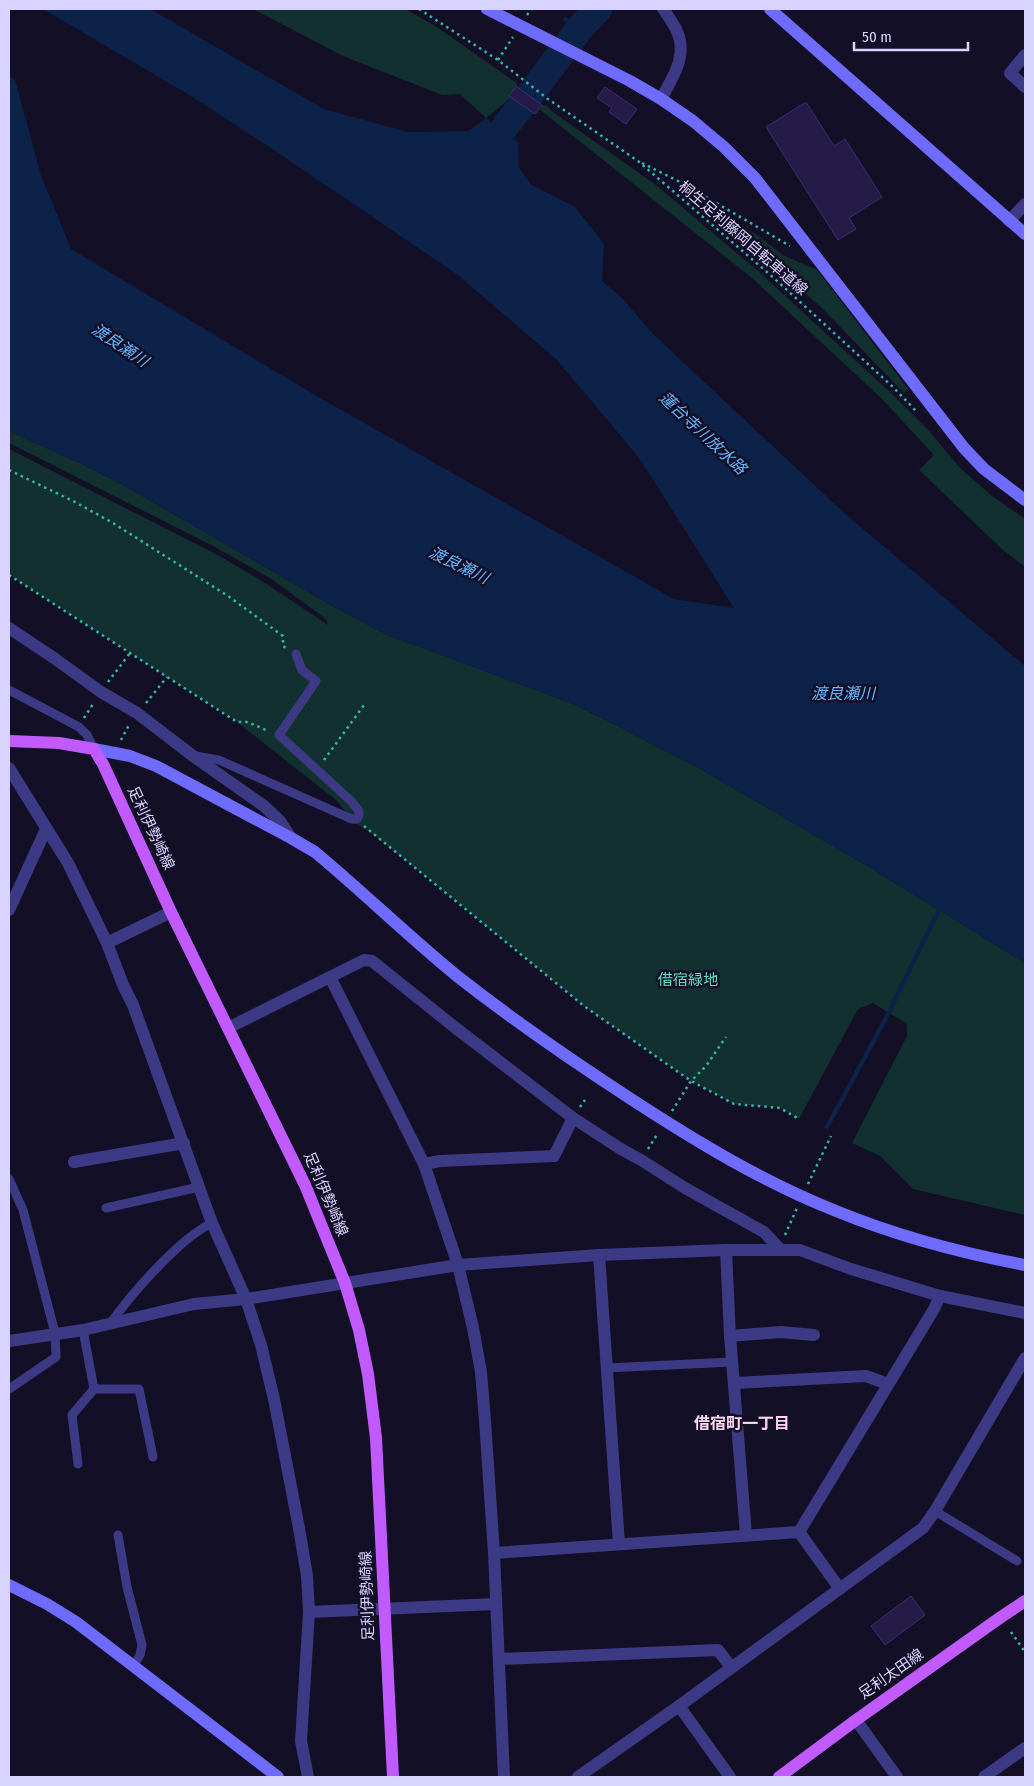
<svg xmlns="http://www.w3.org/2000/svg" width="1034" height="1786" viewBox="0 0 1034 1786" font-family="'Fira Sans Condensed','Noto Sans JP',sans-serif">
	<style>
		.green { fill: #12302f }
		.water { fill: #0c2248 }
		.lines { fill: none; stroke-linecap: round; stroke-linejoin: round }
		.stream { stroke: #0c2248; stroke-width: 4.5 }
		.river { stroke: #0c2248; stroke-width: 28 }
		.building { fill: #241b47; stroke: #3b2d73 }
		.path { stroke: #2fb8b0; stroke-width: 2.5; stroke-dasharray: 2.5 4; stroke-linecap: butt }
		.lane { stroke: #3d3a85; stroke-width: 9 }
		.street { stroke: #3d3a85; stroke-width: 12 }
		.secondary { stroke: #6f6bff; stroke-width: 12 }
		.primary { stroke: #c25bff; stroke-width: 12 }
		.labels { text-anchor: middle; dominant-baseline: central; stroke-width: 5; stroke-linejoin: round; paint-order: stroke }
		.street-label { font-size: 15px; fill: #d9d4ff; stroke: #130f26 }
		.park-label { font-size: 15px; fill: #5fe0c0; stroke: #130f26 }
		.water-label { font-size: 16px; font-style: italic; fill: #62b6ff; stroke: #130f26 }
		.neighbourhood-label { font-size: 16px; font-weight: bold; fill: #ffd6f0; stroke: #130f26 }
	</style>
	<rect width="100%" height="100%" fill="#130f26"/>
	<g class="green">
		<polygon points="253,9 405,9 437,27 518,84 509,95 512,97 486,118 460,94 442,95 343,56"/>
		<polygon points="542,105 547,106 553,112 656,185 758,271 892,394 930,432 959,467 992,496 1025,519 1025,567 1003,550 919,470 934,455 881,398 752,278 539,109"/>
		<polygon points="682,190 757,235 783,255 817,270 908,389 904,393 820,306"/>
		<polygon points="9,431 84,465 125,486 336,608 385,634 576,705 695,766 864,864 1025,963 1025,1215 913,1189 880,1156 852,1143 907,1036 907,1024 873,1003 858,1009 799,1119 780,1108 734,1104 691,1081 584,1006 419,871 367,830 355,823 336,800 237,722 9,575 9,449 218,555 262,581 328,625 326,619 270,578 213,546 9,443"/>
	</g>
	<polygon class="water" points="43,9 150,9 324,109 408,132 469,131 486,118 518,142 519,167 530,184 575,207 604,244 602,281 623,299 653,334 842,511 1025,666 1025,963 864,864 695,766 576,705 385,634 336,608 125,486 84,465 9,431 9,76 15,80 41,175 71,249 315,395 674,599 734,608 640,459 557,360 458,275 268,146 191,96"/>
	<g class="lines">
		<g class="stream">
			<polyline points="565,19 580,28"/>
			<polyline points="827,1127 886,1018 941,906"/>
		</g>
		<g class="river">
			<polyline points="529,96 580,28 598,9"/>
			<path d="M486,162c5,-21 23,-40 36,-57"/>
		</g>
	</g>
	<g class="building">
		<polygon points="516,86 542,105 535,114 509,96"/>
		<polygon points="605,87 637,109 626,124 609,112 612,108 597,98"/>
		<polygon points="806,102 834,146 845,139 882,197 849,218 856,229 838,240 766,127"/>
		<polygon points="911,1596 925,1615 885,1645 871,1626"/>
	</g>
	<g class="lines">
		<g class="path">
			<polyline points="419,9 498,60 548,99 638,161 775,279 893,387 916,411"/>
			<polyline points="527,15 532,9"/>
			<polyline points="498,60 513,37"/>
			<polyline points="642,163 682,183 790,246"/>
			<polyline points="9,470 73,501 113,523 228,596 283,636 283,646 286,648"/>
			<polyline points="9,575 237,722 248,722 268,731"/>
			<polyline points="108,682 130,653"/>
			<polyline points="146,703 167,677"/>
			<polyline points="84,718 93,704"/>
			<polyline points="121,740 129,725"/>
			<polyline points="324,760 364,705"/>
			<polyline points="364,826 584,1006 691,1081 734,1104 780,1108 799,1119"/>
			<polyline points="580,1107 585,1100"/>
			<polyline points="672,1111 691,1081 706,1066 726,1037"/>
			<polyline points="648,1149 658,1133"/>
			<polyline points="808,1184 831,1136"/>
			<polyline points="785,1235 797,1208"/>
			<polyline points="1011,1632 1025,1652"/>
		</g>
		<g class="lane">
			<polyline points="9,690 79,727 87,735 94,749"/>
			<polyline points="195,756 219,760 347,817 352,819 357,819 359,815 359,811 351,801 279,735 316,681 302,670 296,654"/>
			<polyline points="9,1179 23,1210 55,1333 56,1357 9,1389"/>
			<polyline points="106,1208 199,1187"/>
			<path d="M110,1324c21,-30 70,-86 102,-101"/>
			<polyline points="83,1330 94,1389 139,1389 153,1457"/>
			<polyline points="606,1368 732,1362"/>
			<polyline points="78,1464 72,1415 94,1389"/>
			<polyline points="935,1511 1017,1561"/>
			<polyline points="118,1535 127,1587 142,1645 140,1655 134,1665"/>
		</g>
		<g class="street">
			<polyline points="1025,55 1010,73 1025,87"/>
			<path d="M661,99c12,-22 28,-45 15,-70 -4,-7 -8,-14 -13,-20"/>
			<polyline points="1009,221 1025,204"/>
			<polyline points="9,628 54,658 101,692 137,713 193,756 264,806 280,821 291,838"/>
			<polyline points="9,768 68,863 107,943 123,985 133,1005 212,1223 246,1299 261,1345 274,1399 299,1528 307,1576 309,1612 301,1741 308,1777"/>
			<polyline points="9,910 46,829"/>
			<polyline points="107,943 171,912"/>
			<polyline points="330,977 424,1164 458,1265 473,1328 481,1372 485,1421 494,1553 504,1777"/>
			<polyline points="228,1028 364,960 372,961 457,1029 573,1118 621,1149 641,1160 685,1188 764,1232 780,1249"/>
			<polyline points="74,1162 184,1143"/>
			<polyline points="424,1164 440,1161 554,1156 573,1118"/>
			<polyline points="726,1250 730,1336 746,1535"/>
			<polyline points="599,1255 619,1544"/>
			<polyline points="730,1336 781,1332 814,1335"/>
			<polyline points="9,1341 83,1330 194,1304 246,1299 458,1265 599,1255 726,1250 800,1250 851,1269 940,1296 1025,1313"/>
			<polyline points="734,1383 866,1376 888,1384"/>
			<polyline points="799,1532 934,1309 940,1296"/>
			<polyline points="494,1553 799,1532 840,1589"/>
			<polyline points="309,1612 496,1604"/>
			<polyline points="499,1659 718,1650 731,1667"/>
			<polyline points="679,1706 730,1777"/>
			<polyline points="856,1720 897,1777"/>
			<polyline points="578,1777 679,1706 923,1528 935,1511 1025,1358"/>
			<polyline points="984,1777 1025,1748"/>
		</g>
		<g class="secondary">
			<polyline points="487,9 630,81 661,99 693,121 724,147 755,178 964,448 984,469 1025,500"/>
			<polyline points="770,9 1025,234"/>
			<path d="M94,749l36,7 26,10 135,72 24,14c48,40 93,84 142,124 56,44 114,84 174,123 66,43 132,83 205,112 61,25 125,42 189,54"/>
			<polyline points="9,1585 47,1604 76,1622 278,1777"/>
		</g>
		<g class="primary">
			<polyline points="9,741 59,743 94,749 103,764 171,912 305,1185 345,1283 359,1330 368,1374 376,1438 393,1777"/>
			<polyline points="779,1777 856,1720 1001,1617 1025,1601"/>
		</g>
	</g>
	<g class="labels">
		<g class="street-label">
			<text transform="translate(743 238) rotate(41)">桐生足利藤岡自転車道線</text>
			<text transform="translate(151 828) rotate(65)">足利伊勢崎線</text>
			<text transform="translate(326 1194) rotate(67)">足利伊勢崎線</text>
			<text transform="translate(367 1596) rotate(-92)">足利伊勢崎線</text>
			<text transform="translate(891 1674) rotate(-35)">足利太田線</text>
		</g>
		<g class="park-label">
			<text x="688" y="980">借宿緑地</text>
		</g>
		<g class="water-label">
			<text transform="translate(120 345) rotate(34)">渡良瀬川</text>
			<text transform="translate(703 433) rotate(43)">蓮台寺川放水路</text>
			<text transform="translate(459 565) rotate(26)">渡良瀬川</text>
			<text x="843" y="693">渡良瀬川</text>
		</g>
		<g class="neighbourhood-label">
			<text x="742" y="1423">借宿町一丁目</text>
		</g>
	</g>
	<rect width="1034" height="1786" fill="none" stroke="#d9d4ff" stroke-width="20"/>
	<path d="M854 42v8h114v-8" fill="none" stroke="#d9d4ff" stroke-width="2.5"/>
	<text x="862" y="42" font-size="15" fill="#d9d4ff" stroke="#130f26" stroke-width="4" paint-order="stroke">50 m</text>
</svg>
